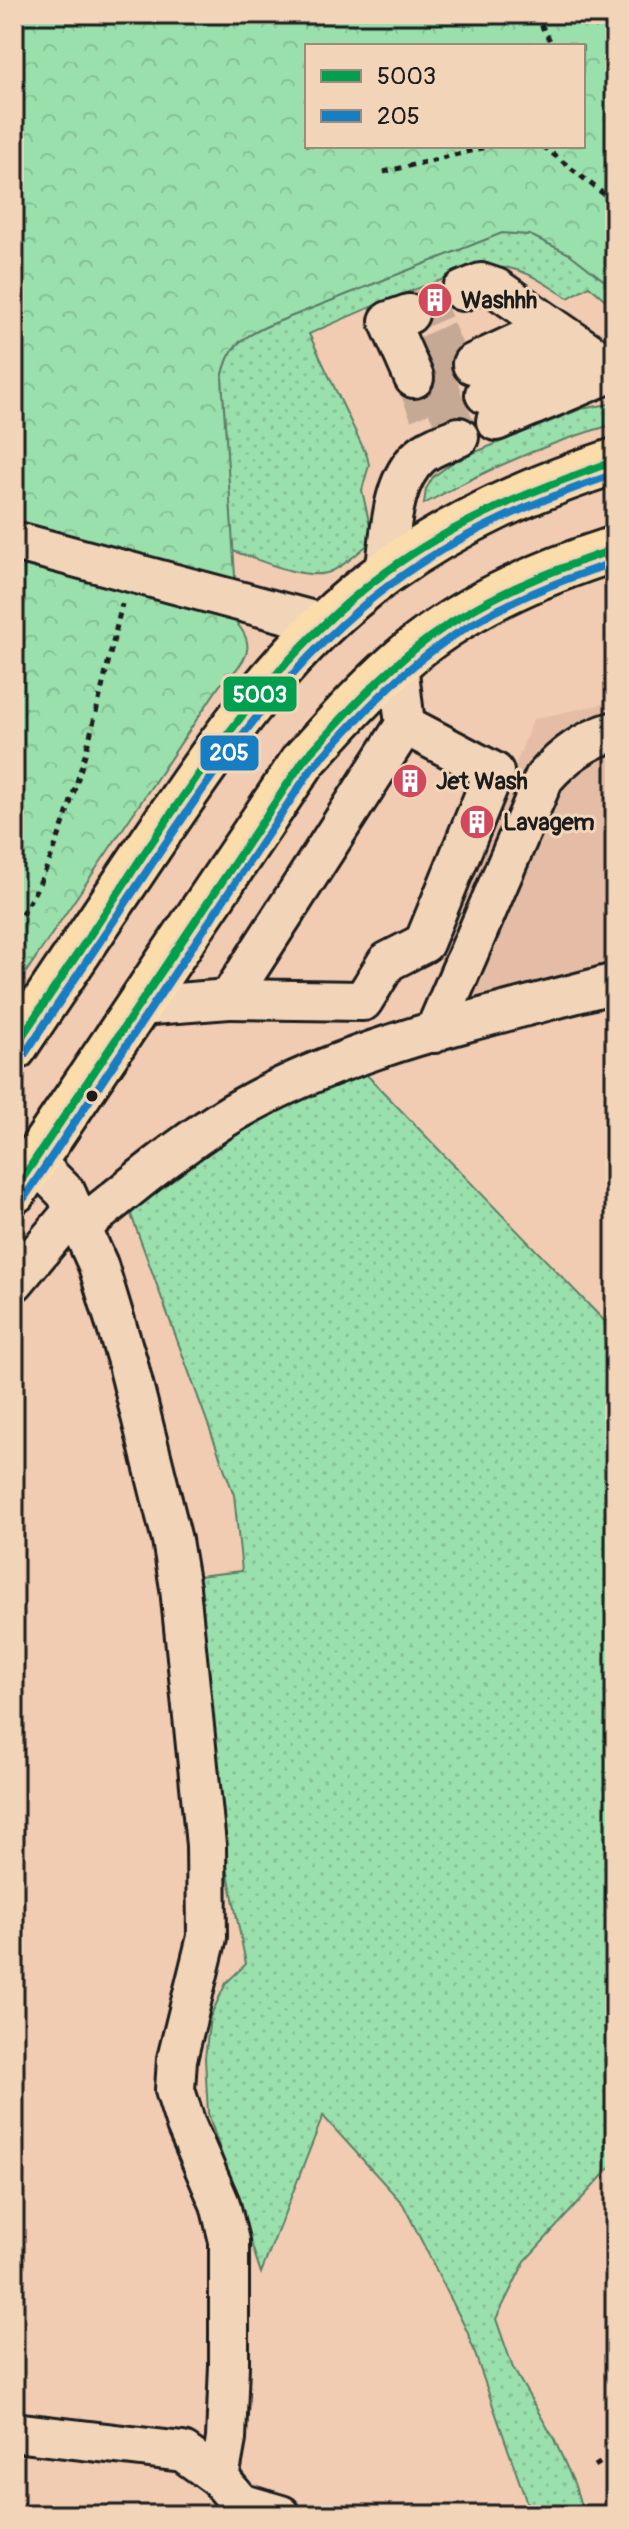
<svg xmlns="http://www.w3.org/2000/svg" width="629" height="2529" viewBox="0 0 629 2529" font-family="Pangolin,sans-serif">
	<style>
		.built { fill: #e5bda7 }
		.grass { fill: url(#grass-dots); stroke: #5b7e64; stroke-width: 2 }
		.park { fill: url(#park-crowns); stroke: #5b7e64; stroke-width: 2; fill-rule: evenodd }
		.lines { fill: none; stroke-linecap: round; stroke-linejoin: round }
		.minor-tunnel { stroke: #c6a995; stroke-width: 38; stroke-dasharray: 38 19; stroke-linecap: butt }
		.minor-casing { stroke: #1c1c1c; stroke-width: 44 }
		.major-casing { stroke: #1c1c1c; stroke-width: 50 }
		.path { stroke: #1c1c1c; stroke-width: 5; stroke-dasharray: 6 6; stroke-linecap: butt }
		.minor { stroke: #f2d5b9; stroke-width: 38 }
		.major { stroke: #fbddab; stroke-width: 44 }
		.bus-1-casing { stroke: #f2d5b9; stroke-width: 14 }
		.bus-2-casing { stroke: #f2d5b9; stroke-width: 14 }
		.bus-1 { stroke: #019f4e; stroke-width: 8 }
		.bus-2 { stroke: #187ec2; stroke-width: 8 }
		.bus-dot { fill: #1c1c1c; stroke: #f2d5b9; stroke-width: 3 }
		.labels { text-anchor: middle; dominant-baseline: central; stroke-width: 6; stroke-linejoin: round; paint-order: stroke }
		.poi-label { font-size: 24px; font-weight: bold; fill: #1c1c1c; stroke: #f2d5b9; text-anchor: start }
		.line-badge { stroke: #f2d5b9; stroke-width: 3 }
		.badge-label { font-size: 22px; text-anchor: middle; font-weight: bold; fill: #fff }
	</style>
	<defs>
		<pattern id="grass-dots" width="8" height="8" patternUnits="userSpaceOnUse" patternTransform="scale(2)"><rect width="8" height="8" fill="#9ae0ad"/><path d="M2 2h.1M6 6h.1" fill="none" stroke="#84c094" stroke-width="1.8" stroke-linecap="round"/></pattern>
		<pattern id="park-crowns" width="20" height="18" patternUnits="userSpaceOnUse" patternTransform="scale(2)"><rect width="20" height="18" fill="#9ae0ad"/><path d="M2 6a3 3 0 1 1 6 0M12 15a3 3 0 1 1 6 0" fill="none" stroke="#84c094"/></pattern>
	</defs>
	<rect width="100%" height="100%" fill="#f1ccb3"/>
	<filter id="ink" filterUnits="userSpaceOnUse"><feTurbulence type="fractalNoise" baseFrequency=".0125" numOctaves="2"/><feDisplacementMap in="SourceGraphic" scale="16" xChannelSelector="R" yChannelSelector="G"/><feConvolveMatrix kernelMatrix="1 2 1 2 8 2 1 2 1" color-interpolation-filters="sRGB"/></filter>
	<g filter="url(#ink)">
		<polygon class="built" points="615,701 615,997 419,1018 533,719"/>
		<g class="grass">
			<path d="M502,233l28,2 40,19 45,35v19l-26,-22 -21,12c-18,-11 -39,-27 -60,-30 -48,-4 -153,46 -199,66l58,122 2,9 -7,25 11,50c-13,11 -26,24 -41,31 -24,12 -74,-12 -99,-20l-11,-173c7,-32 16,-38 45,-52z"/>
			<path d="M615,403v21c-67,18 -130,46 -191,80l2,-15 7,-12 23,-17 125,-51z"/>
			<polygon points="363,1071 615,1332 615,2162 525,2261 496,2319 513,2368 554,2439 574,2483 584,2515 531,2515 467,2331 403,2204 323,2116 261,2273 208,2113 205,2058 210,2017 226,1983 246,1964 219,1827 198,1576 242,1571 234,1495 129,1209 235,1130 299,1097"/>
		</g>
		<path class="park" d="M14,14h601v275l-45,-35 -40,-19 -28,-2 -235,93c-29,14 -38,20 -45,52l13,198 -12,34c35,29 31,47 -3,75l-206,305zM307,46h276v100h-276z"/>
		<g class="lines">
			<g class="minor-tunnel">
				<polyline points="409,314 462,291"/>
				<polyline points="426,355 462,339"/>
				<polyline points="414,378 437,432"/>
				<polyline points="419,388 472,364"/>
				<polyline points="431,418 485,394"/>
			</g>
			<defs>
				<g id="minor">
					<polyline points="462,291 481,283 496,288 615,370"/>
					<polyline points="409,314 389,321 414,378"/>
					<polyline points="472,364 552,327"/>
					<polyline points="485,394 584,349"/>
					<polyline points="496,421 615,371"/>
					<polyline points="14,541 325,624"/>
					<path d="M385,573c6,-37 5,-91 35,-117 10,-9 26,-14 39,-19"/>
					<polyline points="229,999 363,1001 387,962 424,943 494,772 405,725"/>
					<polyline points="139,1006 229,999 405,725 398,663"/>
					<path d="M434,1033l110,-255c20,-23 41,-38 71,-47"/>
					<polyline points="34,1161 66,1193 98,1265 128,1364 172,1540 180,1588 206,1845 207,1937 177,2059 175,2090 186,2125 220,2204 229,2241 229,2365 226,2439 219,2478"/>
					<path d="M82,1226c44,-35 88,-73 136,-104 113,-73 268,-104 397,-139"/>
					<polyline points="14,1282 74,1210"/>
					<polyline points="14,2432 183,2452 219,2478 240,2503 281,2515"/>
				</g>
				<g id="major">
					<path d="M14,1048c46,-69 93,-138 139,-207 68,-100 133,-197 233,-269 71,-51 147,-84 229,-111"/>
					<path d="M14,1191l289,-430c31,-34 61,-68 95,-98 61,-55 139,-89 217,-114"/>
				</g>
			</defs>
			<use href="#minor" class="minor-casing"/>
			<use href="#major" class="major-casing"/>
			<g class="path">
				<polyline points="535,14 553,46"/>
				<polyline points="543,146 615,203"/>
				<polyline points="384,172 491,146"/>
				<path d="M14,924c25,-32 40,-72 53,-111 23,-68 38,-138 55,-209"/>
				<polyline points="595,2466 615,2453"/>
			</g>
			<use href="#minor" class="minor"/>
			<use href="#major" class="major"/>
			<defs>
				<g id="bus-1">
					<path d="M14,1048c42,-62 84,-124 125,-187 71,-105 143,-213 247,-289 69,-51 149,-83 229,-111"/>
					<path d="M14,1191l289,-430c37,-41 74,-83 118,-117 58,-45 126,-72 194,-95"/>
				</g>
				<g id="bus-2">
					<path d="M24,1055c42,-63 84,-125 125,-187 70,-104 141,-210 243,-285 67,-50 145,-83 223,-109"/>
					<path d="M24,1198l288,-430c37,-40 74,-82 117,-115 56,-43 120,-69 186,-91"/>
				</g>
			</defs>
			<use href="#bus-1" class="bus-1-casing"/>
			<use href="#bus-2" class="bus-2-casing"/>
			<use href="#bus-1" class="bus-1"/>
			<use href="#bus-2" class="bus-2"/>
		</g>
	</g>
	<defs>
		<symbol id="building-disc" viewBox="-11 -11 22 22"><circle r="9.5" fill="#d1495b" stroke="#f2d5b9"/><path d="M-4-6H4V6H1V3H-1V6H-4ZM-2.5-4.3h1.7v1.8h-1.7ZM.8-4.3h1.7v1.8H.8ZM-2.5-1h1.7V.8h-1.7ZM.8-1h1.7V.8H.8Z" fill="#fff"/></symbol>
	</defs>
	<g fill-rule="evenodd">
		<use href="#building-disc" x="415" y="280" width="40" height="40"/>
		<use href="#building-disc" x="390" y="761" width="40" height="40"/>
		<use href="#building-disc" x="457" y="802" width="40" height="40"/>
	</g>
	<circle class="bus-dot" cx="92" cy="1096" r="7"/>
	<g class="labels">
		<g class="poi-label">
			<text x="461" y="300">Washhh</text>
			<text x="436" y="781">Jet Wash</text>
			<text x="503" y="822">Lavagem</text>
		</g>
	</g>
	<g class="line-badge">
		<rect x="222" y="675" width="76" height="38" rx="8" fill="#019f4e"/>
		<rect x="199" y="734" width="61" height="38" rx="8" fill="#187ec2"/>
	</g>
	<g class="badge-label">
		<text x="260" y="702">5003</text>
		<text x="229" y="760">205</text>
	</g>
	<rect width="629" height="2529" fill="none" stroke="#f2d5b9" stroke-width="48"/>
	<rect x="24" y="24" width="581" height="2481" fill="none" stroke="#1c1c1c" stroke-width="3" filter="url(#ink)"/>
	<rect x="305" y="44" width="280" height="104" fill="#f2d5b9" stroke="#9c8b7a" stroke-width="2"/>
	<rect x="321" y="70" width="40" height="12" fill="#019f4e" stroke="#9c8b7a" stroke-width="2"/>
	<text x="377" y="84" font-size="24" fill="#1c1c1c">5003</text>
	<rect x="321" y="110" width="40" height="12" fill="#187ec2" stroke="#9c8b7a" stroke-width="2"/>
	<text x="377" y="124" font-size="24" fill="#1c1c1c">205</text>
</svg>
